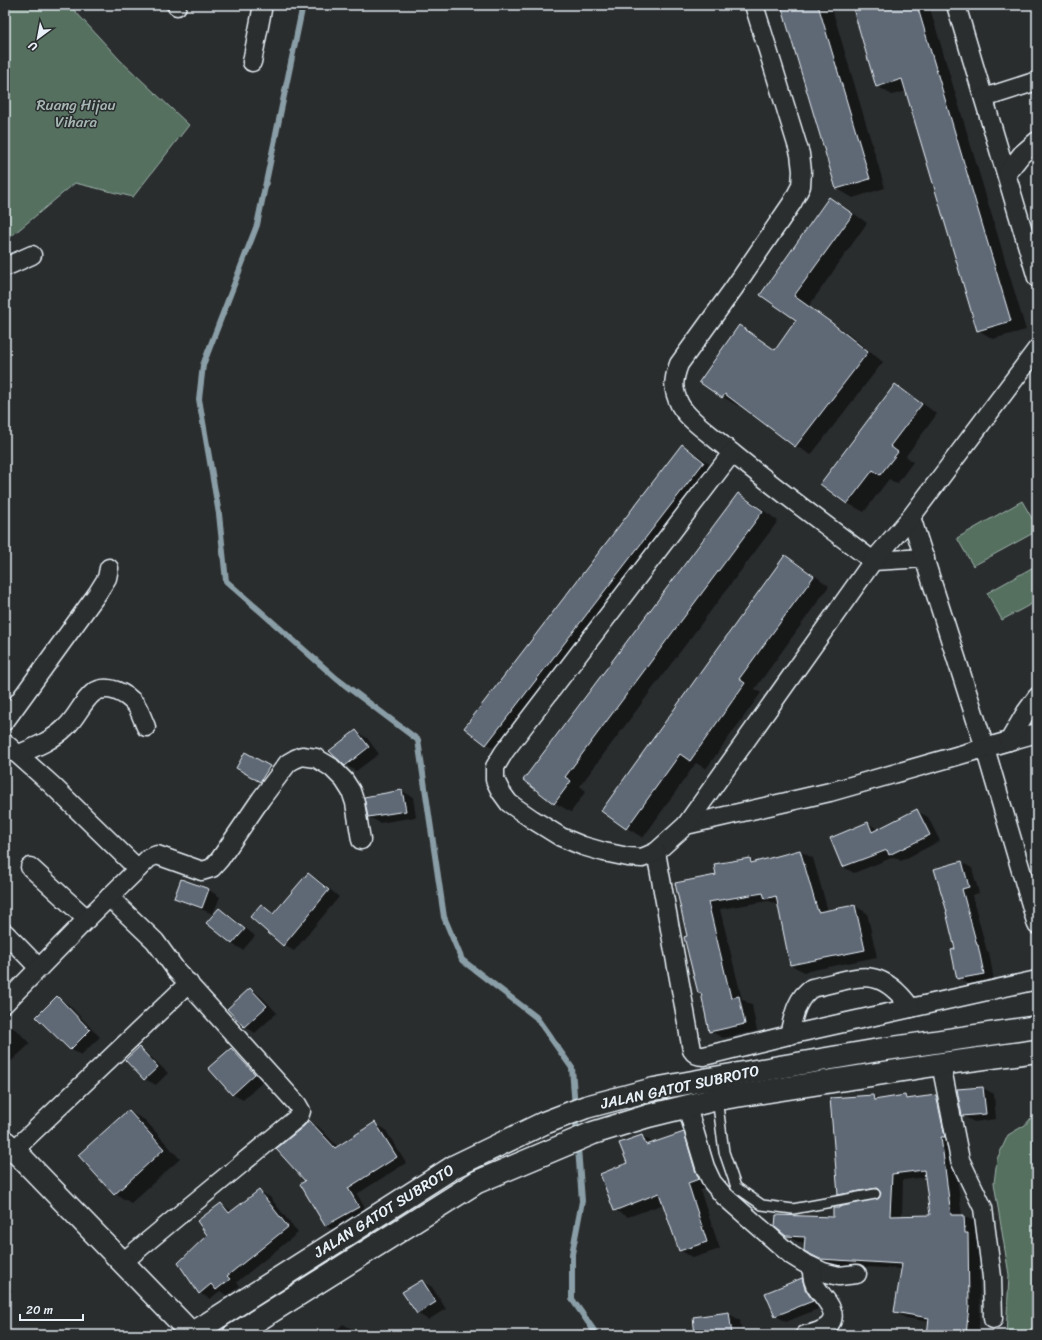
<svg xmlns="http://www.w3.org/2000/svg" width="1042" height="1340" viewBox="0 0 1042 1340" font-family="Sriracha,sans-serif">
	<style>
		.green { fill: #55705f; stroke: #9eb0ac }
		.shadow { fill: #0007; fill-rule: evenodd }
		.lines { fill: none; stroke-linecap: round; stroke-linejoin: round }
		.stream { stroke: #8a9ea7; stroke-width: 6 }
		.building { fill: #5f6875; stroke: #e8f1f8; fill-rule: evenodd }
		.service-casing { stroke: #e8f1f8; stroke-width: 12 }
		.minor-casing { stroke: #e8f1f8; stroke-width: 21 }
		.tertiary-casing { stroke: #e8f1f8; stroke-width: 25 }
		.trunk-casing { stroke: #e8f1f8; stroke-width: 25 }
		.service { stroke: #2a2d2e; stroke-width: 9 }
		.minor { stroke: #2a2d2e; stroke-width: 18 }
		.tertiary { stroke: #2a2d2e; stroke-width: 22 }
		.trunk { stroke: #2a2d2e; stroke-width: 22 }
		.labels { text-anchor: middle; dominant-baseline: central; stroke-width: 3; stroke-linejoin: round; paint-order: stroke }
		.park-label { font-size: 15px; fill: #a6b7b3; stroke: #2a2d2e }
		.street-label { font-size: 15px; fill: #e8f1f8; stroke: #2a2d2e }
	</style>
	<rect width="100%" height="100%" fill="#2a2d2e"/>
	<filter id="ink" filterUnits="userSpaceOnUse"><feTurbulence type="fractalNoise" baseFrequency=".025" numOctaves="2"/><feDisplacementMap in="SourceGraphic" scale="8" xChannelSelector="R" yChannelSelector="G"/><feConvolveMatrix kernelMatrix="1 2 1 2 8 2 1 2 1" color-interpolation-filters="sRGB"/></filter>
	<g filter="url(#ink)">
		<g class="green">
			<polygon points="5,5 73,5 74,10 120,60 189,125 133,197 75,183 9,238 5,239"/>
			<polygon points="1022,501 1037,527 1037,531 973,566 957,538"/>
			<polygon points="1037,565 1037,601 1002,620 987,593"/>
			<polygon points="1037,1111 1037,1335 1006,1335 1009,1275 994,1183 997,1159 1008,1135 1025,1125"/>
		</g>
		<g class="shadow">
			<polygon points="782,5 831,5 885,188 853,198 836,188"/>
			<polygon points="853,5 929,5 1026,330 993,339 978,330 907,91 892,95 877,86"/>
			<polygon points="1033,5 1037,5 1037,16"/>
			<polygon points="830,198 845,207 867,223 809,306 847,333 883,362 811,455 796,446 739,404 738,406 723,397 700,382 739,327 776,351 798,320 762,294"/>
			<polygon points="895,386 911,395 937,414 906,456 913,462 897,484 889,479 864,512 847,503"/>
			<polygon points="682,446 698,455 720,472 503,754 487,744 465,728"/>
			<polygon points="739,494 754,503 778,521 580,786 586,791 571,812 555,803 525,780"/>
			<polygon points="785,556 802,566 829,586 755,689 761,693 706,769 696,763 643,838 627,828 602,810"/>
			<polygon points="356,732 367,738 379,754 356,771 345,765"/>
			<polygon points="246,753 280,773 272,787 237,767"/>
			<polygon points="402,791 413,797 416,817 380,823 369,817"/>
			<polygon points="917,811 928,817 940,841 901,861 894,857 854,873 843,867 831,838 868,823 879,830"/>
			<polygon points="800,851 813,858 828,911 855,906 867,913 877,957 804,972 791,965 779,906 769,901 720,909 742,999 752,1005 757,1031 723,1038 710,1031 702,995 699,993 688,937 717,875 750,859 755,863"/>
			<polygon points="961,862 972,868 979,893 972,895 987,951 989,952 994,980 968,984 958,978 956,950 947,913"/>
			<polygon points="309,874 319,880 339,897 294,951 284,945 261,905 274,914"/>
			<polygon points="181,880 209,890 220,897 213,914 186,903 175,897"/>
			<polygon points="219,909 230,915 255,936 243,950 232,944"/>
			<polygon points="251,989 261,996 277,1013 255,1033 244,1026"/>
			<polygon points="57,998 68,1004 100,1037 81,1055 70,1049"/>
			<polygon points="8,1025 18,1031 30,1044 5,1067 5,1027"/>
			<polygon points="139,1048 149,1055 168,1073 156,1085 145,1079 127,1060"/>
			<polygon points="231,1049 242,1055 265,1080 243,1100 232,1094"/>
			<polygon points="983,1088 994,1094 996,1119 974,1122 963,1116"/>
			<path d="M873,1096l7,4 25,-4 5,3 26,-3 12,7 14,113h2l11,6 1,17 3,1 1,73 -2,22h-50l2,-13 -24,-4 -11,-6 7,-43 -70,-4 -15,-8 -11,-14 -8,-1 -12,-7 48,-17 43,-17 5,-4 -1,-2 -31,6 -11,-7zM926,1177l5,39 -29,1 1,-37zM870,1185l11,6v2l-12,-7z"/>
			<polygon points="128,1111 145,1120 180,1159 131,1203 115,1194"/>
			<polygon points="309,1121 319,1127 338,1147 375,1124 385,1129 406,1163 357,1194 368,1213 336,1231 325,1226 307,1182 304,1127"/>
			<polygon points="684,1133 696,1141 711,1186 700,1190 720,1249 693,1258 680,1250 664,1204 628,1217 615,1210 628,1164 642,1136 654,1143"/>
			<polygon points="259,1191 270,1197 298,1233 237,1282 240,1286 227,1296 220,1291 210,1299 199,1293 208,1235 221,1204 232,1211"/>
			<polygon points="802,1279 813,1285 823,1307 786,1322 775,1315"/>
			<polygon points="5,1280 12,1291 5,1296"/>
			<polygon points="422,1281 432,1287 446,1309 428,1320 417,1313"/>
			<polygon points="729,1314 740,1320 742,1335 696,1335"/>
			<polygon points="343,1324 359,1333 360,1335 332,1335"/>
		</g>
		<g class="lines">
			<polyline class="stream" points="303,5 257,225 203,365 199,399 219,514 226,581 337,679 418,740 444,917 462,960 536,1017 572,1068 582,1201 572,1254 572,1299 597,1335"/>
		</g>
		<g class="building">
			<polygon points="781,5 818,5 870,179 836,189"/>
			<polygon points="852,5 917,5 1011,321 977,331 902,79 876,87"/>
			<polygon points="829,197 853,214 794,296 832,323 868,352 795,447 725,394 722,398 699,382 739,325 775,350 796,320 760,295"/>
			<polygon points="895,384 922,404 890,446 898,452 880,475 873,470 847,504 820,484"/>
			<polygon points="682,444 704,462 486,745 464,728"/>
			<polygon points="738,493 763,511 565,777 571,781 554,804 523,780"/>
			<polygon points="785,555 814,576 739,679 745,683 690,761 680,754 626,829 601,811"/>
			<polygon points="356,730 369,747 345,766 329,751"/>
			<polygon points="245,752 270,766 260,782 236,768"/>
			<polygon points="402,790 406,811 368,817 364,797"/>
			<polygon points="917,809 930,835 889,855 887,850 842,867 830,838 868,822 872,832"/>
			<polygon points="800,850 818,912 855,905 865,950 790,965 776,896 765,899 763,893 708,902 731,998 739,996 745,1024 709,1032 701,993 698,993 684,937 687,936 675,883 716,875 714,864 750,858 751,863"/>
			<polygon points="962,861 969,887 962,889 977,945 978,945 984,974 957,979 951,950 955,949 946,912 947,912 934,869"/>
			<polygon points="308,873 329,890 283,946 250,917 261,904 273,914"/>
			<polygon points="181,879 209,889 202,908 174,898"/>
			<polygon points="219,908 245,929 232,944 206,923"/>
			<polygon points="250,988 267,1006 244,1027 227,1009"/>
			<polygon points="57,996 90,1030 70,1050 36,1017"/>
			<polygon points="139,1047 158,1067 144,1080 125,1060"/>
			<polygon points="231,1048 255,1074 232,1095 208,1068"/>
			<polygon points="983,1087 986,1114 962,1116 957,1089"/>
			<path d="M873,1095l1,5 31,-5 1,4 30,-4 9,42h-4l10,78h13l1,18h3l1,73 -3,29h-39l2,-17 -35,-6 8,-48 -82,-5 -16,-8 1,-14 -19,-1 -11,-9 1,-12 57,2v-9h6v-1l40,-9 2,-5 -4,-5 -39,7 -8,-97zM924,1170l6,45 -40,1 2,-42z"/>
			<polygon points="128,1110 164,1149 114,1195 78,1155"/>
			<polygon points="309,1120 335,1148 375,1122 397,1157 348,1188 359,1207 325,1226 300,1184 305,1181 276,1149 304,1126"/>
			<polygon points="684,1132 695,1170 699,1179 688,1183 707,1242 679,1251 659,1193 614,1211 600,1174 627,1163 619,1143 642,1135 646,1145"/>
			<polygon points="259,1190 288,1227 227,1276 230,1279 216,1290 211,1284 199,1294 178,1263 207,1235 197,1221 221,1203 229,1213"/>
			<polygon points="802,1278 805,1289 813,1301 775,1316 765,1293"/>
			<polygon points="422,1280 436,1302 417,1314 402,1292"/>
			<polygon points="729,1312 732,1335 695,1335 693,1317"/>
		</g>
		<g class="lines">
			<defs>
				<polyline id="service" points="717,1098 724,1152 736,1187 762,1205 793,1209 875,1194"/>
				<g id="minor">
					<polyline points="176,5 177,6"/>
					<path d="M754,5l46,149 2,17 -1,15 -9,17 -58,85 -55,76c-6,16 -7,25 1,41 9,15 26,26 39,37 50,42 103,80 154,119l52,-3"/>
					<polyline points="956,5 1037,278"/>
					<polyline points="252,62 262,10 261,5"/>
					<polyline points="984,98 1037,81"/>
					<polyline points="1007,173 1022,154 1037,141"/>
					<polyline points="5,267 32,255"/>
					<polyline points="911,517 985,748 1037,925"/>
					<polyline points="5,721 97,594 107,578 109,568"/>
					<path d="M1037,733l-207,59 -144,33 -30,27 36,198c3,5 6,6 12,6l85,-21 248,-55"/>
					<polyline points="1009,741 1026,712 1037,697"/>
					<polyline points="5,743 52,785 138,869"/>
					<path d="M19,754c17,-7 34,-14 47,-27 11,-10 16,-25 27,-34 14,-10 33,0 43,12 4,6 7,15 10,22"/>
					<polyline points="686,825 873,561 911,517 1037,349"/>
					<polyline points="656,852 642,858 628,857 604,852 583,846 561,837 532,819 509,803 501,792 495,780 495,767 504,752 732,453"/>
					<polyline points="30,867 87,919"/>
					<path d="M109,897l46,44 21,29 121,134 4,7 -1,3 -3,4c-58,48 -117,96 -174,144"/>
					<polyline points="5,933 39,968"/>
					<polyline points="5,1003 87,919 149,858 157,855 202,871 212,868 220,859 261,799 288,763 295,759 302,756 316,758 331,767 344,780 351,791 355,803 361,840"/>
					<path d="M789,1035c4,-17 7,-37 23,-47 47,-10 66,-25 99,20"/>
					<polyline points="941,1064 960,1160 983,1208 992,1277 993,1319"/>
					<polyline points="687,1107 705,1167 712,1182 724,1196 791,1255 804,1263 823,1272 839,1276 857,1274"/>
					<polyline points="14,1150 189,983"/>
					<path d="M805,1335c17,-3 37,-11 23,-32 -4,-6 -9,-11 -13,-18 -3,-6 -3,-11 -3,-18"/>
				</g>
				<polyline id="tertiary" points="5,1142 14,1150 192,1334"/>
				<g id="trunk">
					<polyline points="190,1335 455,1166 544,1123 586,1107 654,1089 715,1078 879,1050 1037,1027"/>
					<polyline points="234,1335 477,1182 593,1133 648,1116 717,1099 941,1064 1037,1051"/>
				</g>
			</defs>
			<use href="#service" class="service-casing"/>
			<use href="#minor" class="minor-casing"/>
			<use href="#tertiary" class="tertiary-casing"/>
			<use href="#trunk" class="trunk-casing"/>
			<use href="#service" class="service"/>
			<use href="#minor" class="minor"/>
			<use href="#tertiary" class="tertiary"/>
			<use href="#trunk" class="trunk"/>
		</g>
	</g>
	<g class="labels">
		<g class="park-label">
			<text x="76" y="105">Ruang Hijau<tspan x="76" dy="17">Vihara</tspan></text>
		</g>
		<g class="street-label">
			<text transform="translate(680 1087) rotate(-12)">JALAN GATOT SUBROTO</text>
			<text transform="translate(384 1211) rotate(-32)">JALAN GATOT SUBROTO</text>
		</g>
	</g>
	<rect width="1042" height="1340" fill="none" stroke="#2a2d2e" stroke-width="20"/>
	<rect x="10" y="10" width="1022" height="1320" fill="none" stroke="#e8f1f8" stroke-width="1.5" filter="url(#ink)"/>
	<g transform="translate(38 38) rotate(212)" stroke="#2a2d2e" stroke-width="3" paint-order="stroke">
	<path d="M0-3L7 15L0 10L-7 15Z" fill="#e8f1f8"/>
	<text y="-6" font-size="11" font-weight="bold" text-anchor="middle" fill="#e8f1f8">U</text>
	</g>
	<path d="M20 1314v6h63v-6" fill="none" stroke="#e8f1f8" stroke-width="2"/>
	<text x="26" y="1314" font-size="12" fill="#e8f1f8" stroke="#2a2d2e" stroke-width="3" paint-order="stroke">20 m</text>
</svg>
